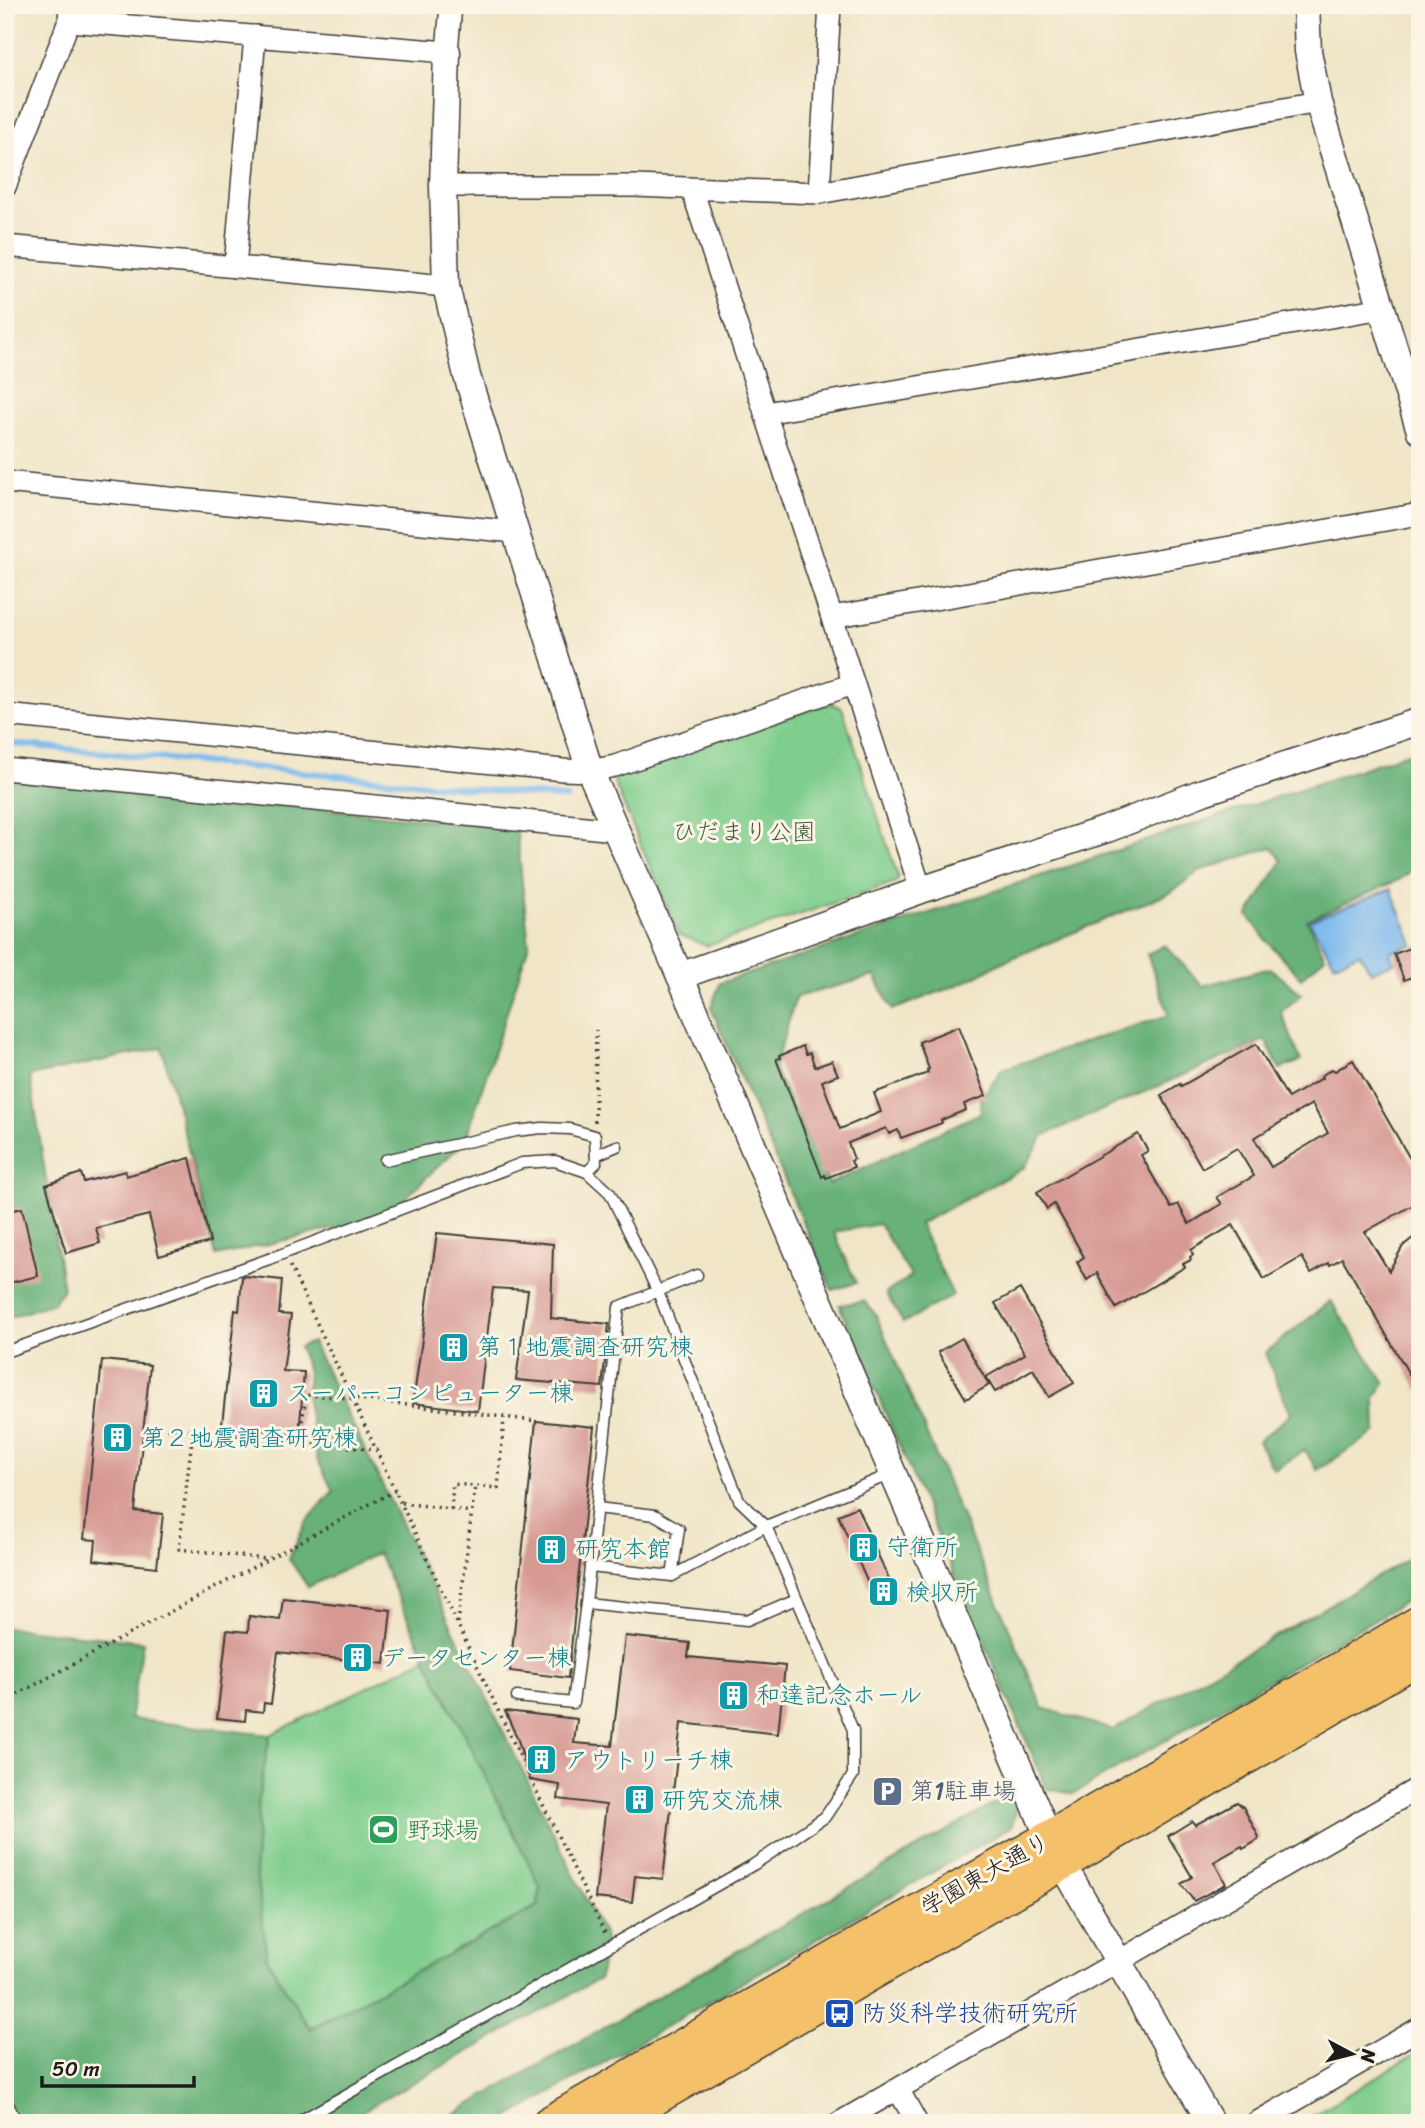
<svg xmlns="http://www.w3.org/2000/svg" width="1425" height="2128" viewBox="0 0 1425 2128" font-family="Sriracha,'Klee One',sans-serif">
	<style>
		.green { fill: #7fce8e; stroke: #4e7555; stroke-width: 2 }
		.forest { fill: #67b179; stroke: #42664a; stroke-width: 2 }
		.water { fill: #7bb9ee; stroke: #4c6a85; stroke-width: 2 }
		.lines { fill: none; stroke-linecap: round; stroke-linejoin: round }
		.stream { stroke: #7bb9ee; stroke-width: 6 }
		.building { fill: #d69993; fill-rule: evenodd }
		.service-casing { stroke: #3c3a36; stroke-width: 13 }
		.minor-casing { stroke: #3c3a36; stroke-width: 24 }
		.tertiary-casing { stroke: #3c3a36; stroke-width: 29 }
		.primary-casing { stroke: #3c3a36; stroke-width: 36 }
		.path { stroke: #3c3a36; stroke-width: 3.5; stroke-dasharray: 2 5; stroke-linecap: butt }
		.service { stroke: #fff; stroke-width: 10 }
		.minor { stroke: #fff; stroke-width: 21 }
		.tertiary { stroke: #fff; stroke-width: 26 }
		.primary { stroke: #f4c16b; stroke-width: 33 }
		.labels { text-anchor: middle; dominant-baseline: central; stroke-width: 6; stroke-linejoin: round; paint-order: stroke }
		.park-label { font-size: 24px; fill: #3f5a44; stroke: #fcf5e5 }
		.culture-label { font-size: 24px; fill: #0d838f; stroke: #fcf5e5; text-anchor: start }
		.service-label { font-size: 24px; fill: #4e5e75; stroke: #fcf5e5; text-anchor: start }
		.leisure-label { font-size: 24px; fill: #27864d; stroke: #fcf5e5; text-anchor: start }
		.street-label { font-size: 24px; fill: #1c1c1c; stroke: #fcf5e5 }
		.transit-label { font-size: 24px; fill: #164399; stroke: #fcf5e5; text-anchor: start }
	</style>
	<rect width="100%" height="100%" fill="#fcf5e5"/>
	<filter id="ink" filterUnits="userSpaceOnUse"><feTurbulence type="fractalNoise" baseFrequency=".0143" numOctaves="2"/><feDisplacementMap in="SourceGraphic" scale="14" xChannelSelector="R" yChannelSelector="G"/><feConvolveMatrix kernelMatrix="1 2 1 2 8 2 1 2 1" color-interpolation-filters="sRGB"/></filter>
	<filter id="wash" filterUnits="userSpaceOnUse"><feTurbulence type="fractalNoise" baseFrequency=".00686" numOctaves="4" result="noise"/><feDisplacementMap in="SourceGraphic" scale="28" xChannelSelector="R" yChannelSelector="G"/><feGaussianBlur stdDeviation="1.57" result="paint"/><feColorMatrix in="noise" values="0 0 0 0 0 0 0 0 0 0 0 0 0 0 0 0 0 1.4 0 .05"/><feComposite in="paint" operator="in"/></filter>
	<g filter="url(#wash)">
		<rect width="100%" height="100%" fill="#f0e5c7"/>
		<g class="green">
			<polygon points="831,703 842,708 898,877 896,882 707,946 679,935 614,782 622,771"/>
			<polygon points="426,1658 540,1886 538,1906 310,2029 267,1959 255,1864 259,1795 270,1735"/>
			<polygon points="1420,2051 1420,2123 1300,2123"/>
		</g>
		<g class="forest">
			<polygon points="1420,749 1420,863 1401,879 1307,920 1325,957 1301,978 1266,940 1248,915 1282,861 1272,847 1199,871 1171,892 1000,963 965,982 892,1010 875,976 796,997 774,1069 829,1184 981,1113 980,1100 1002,1069 1169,1015 1147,954 1165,945 1202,986 1270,968 1302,994 1281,1012 1301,1061 1280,1069 1265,1040 1044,1135 1024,1168 919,1224 953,1295 903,1323 886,1293 911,1276 879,1224 834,1232 856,1283 832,1290 711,1008 720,983"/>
			<polygon points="5,778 516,828 529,944 465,1141 385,1217 216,1256 162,1048 30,1076 63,1289 53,1303 5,1319"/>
			<polygon points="864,1301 876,1315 1043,1708 1113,1730 1420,1552 1420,1593 1073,1794 1047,1789 839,1305"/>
			<polygon points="1331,1301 1385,1383 1375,1397 1376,1432 1317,1470 1305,1450 1274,1470 1258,1441 1291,1414 1265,1353"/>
			<polygon points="312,1342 605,1938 600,1978 341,2123 5,2123 5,1627 143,1642 130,1719 270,1735 259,1795 255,1864 267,1959 310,2029 538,1906 540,1886 426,1658 378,1553 308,1587 289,1559 306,1522 333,1491 317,1459 306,1395 308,1372 299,1347"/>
			<polygon points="999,1801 1019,1802 1011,1827 499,2123 438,2123"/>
		</g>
		<polygon class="water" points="1391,889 1413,944 1390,952 1394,962 1371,972 1360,953 1335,964 1309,921"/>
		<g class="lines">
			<polyline class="stream" points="5,743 567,798"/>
		</g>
		<g id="blocks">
			<g class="building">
				<polygon points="1420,944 1420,974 1404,980 1394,954"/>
				<polygon points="959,1026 986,1096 964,1104 966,1110 941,1120 942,1123 901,1138 898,1130 889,1134 886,1128 848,1143 854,1159 851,1161 854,1167 826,1178 825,1175 822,1177 776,1059 780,1058 779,1056 803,1046 806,1054 810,1053 815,1067 832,1061 838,1075 822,1081 840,1129 881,1112 874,1093 928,1073 927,1070 929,1069 919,1042"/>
				<path d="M1256,1044l32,54 34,-20 -1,-2 11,-7 3,2 18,-11 67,116v25l-55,31 24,39 14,-25 17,-14v161l-78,-135 -12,7 -1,-2 -18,10 -9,-16 -38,22 -31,-54 -42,25 2,5 -3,2 1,3 -8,4 2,3 -69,41 -19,-35 -10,7 -10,-18 7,-5 -30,-53 -7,5 -10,-17 101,-58 10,17 -7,4 30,53 7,-4 11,20 33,-20 -5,-7 37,-21 -17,-28 -35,20 -41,-73 19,-11 1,2zM1312,1104l16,29 -57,34 -17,-29z"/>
				<polygon points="190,1158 210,1242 159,1256 149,1215 96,1228 100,1243 66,1253 46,1185 81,1173 84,1182 125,1171 126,1176"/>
				<polygon points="22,1208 38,1276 5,1284 5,1212"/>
				<polygon points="437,1233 553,1244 551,1318 609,1324 602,1387 516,1380 528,1290 493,1288 478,1411 413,1403"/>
				<polygon points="244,1276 282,1280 279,1314 291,1315 283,1371 304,1372 299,1436 222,1424 235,1310 239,1311 242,1277"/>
				<polygon points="1020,1289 1074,1383 1049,1397 1033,1369 995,1392 986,1377 1025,1354 995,1303"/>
				<polygon points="962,1338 989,1385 966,1399 938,1352"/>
				<polygon points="102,1360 150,1365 135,1511 163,1514 157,1567 94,1560 96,1540 84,1539"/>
				<polygon points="536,1421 594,1427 568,1678 510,1671"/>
				<polygon points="857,1507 897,1598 878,1606 838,1515"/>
				<polygon points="283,1598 391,1610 385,1664 278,1652 271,1704 264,1703 263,1712 246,1710 245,1721 217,1718 227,1630 248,1632 249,1616 280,1620"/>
				<polygon points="625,1636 690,1643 688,1657 785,1666 778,1734 681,1723 663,1879 635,1876 632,1902 595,1898 606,1805 558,1799 560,1785 530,1780 518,1740 505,1711 577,1719 574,1743 612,1746"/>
				<polygon points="1237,1802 1243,1807 1259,1837 1258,1840 1243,1849 1242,1846 1214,1862 1226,1884 1194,1901 1181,1884 1192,1877 1168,1836 1192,1821 1195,1825"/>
			</g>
		</g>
	</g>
	<g filter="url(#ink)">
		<use href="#blocks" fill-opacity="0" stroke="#3c3a36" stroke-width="2"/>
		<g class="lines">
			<defs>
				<g id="service">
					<polyline points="596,1155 617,1146"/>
					<polyline points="385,1160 516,1131 542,1128 570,1129 595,1136 596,1163 587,1172"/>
					<polyline points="697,1275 619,1307 586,1603 747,1620 796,1599"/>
					<polyline points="5,1352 269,1259 522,1163 555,1161 587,1172 610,1193 658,1292 739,1500 766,1526 853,1730 853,1775 825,1817 753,1865 296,2123"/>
					<polyline points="597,1508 655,1515 679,1529 672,1576"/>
					<polyline points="590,1567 672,1576 766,1526 879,1479 894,1476"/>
					<polyline points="517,1697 573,1703 586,1603"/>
					<polyline points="5,2098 17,2123"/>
				</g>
				<g id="minor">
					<polyline points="69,21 447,52 451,5"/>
					<polyline points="443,186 634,186 819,193 1318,102"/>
					<polyline points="5,187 69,21 70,5"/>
					<polyline points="692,189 921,890"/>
					<polyline points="819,193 830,5"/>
					<polyline points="5,246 446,286"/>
					<polyline points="235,267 255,36"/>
					<polyline points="765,413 1383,308"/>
					<polyline points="5,482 515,532"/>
					<polyline points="832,617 1420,514"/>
					<polyline points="5,715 563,770 590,771 615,766 853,684"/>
					<polyline points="5,769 615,830"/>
					<polyline points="898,2089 917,2123"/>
					<polyline points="839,2123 1420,1787"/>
					<polyline points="1256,2123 1420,2028"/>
				</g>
				<g id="tertiary">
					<polyline points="1306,5 1308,51 1318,102 1420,431"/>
					<polyline points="447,52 443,186 446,286 467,376 590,771 680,976 1049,1838 1062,1863 1211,2123"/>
					<polyline points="680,976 921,890 1107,829 1203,792 1420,721"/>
				</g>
				<g id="primary">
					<polyline points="549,2123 868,1939 1049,1838 1420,1622"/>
					<polyline points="612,2123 1420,1657"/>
				</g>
			</defs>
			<use href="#service" class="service-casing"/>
			<use href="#minor" class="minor-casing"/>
			<use href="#tertiary" class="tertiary-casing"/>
			<use href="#primary" class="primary-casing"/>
			<g class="path">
				<polyline points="595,1122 596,1030"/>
				<path d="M290,1266c105,223 207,446 315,667"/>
				<polyline points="167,1428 377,1450"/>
				<polyline points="193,1430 179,1549 266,1559"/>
				<polyline points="299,1442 306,1395 352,1398 536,1421"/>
				<polyline points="402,1503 451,1509 453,1484 498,1488 504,1418"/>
				<polyline points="451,1509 471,1512"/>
				<polyline points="458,1623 475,1486"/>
				<polyline points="5,1701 396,1490"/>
			</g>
			<use href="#service" class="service"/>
			<use href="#minor" class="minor"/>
			<use href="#tertiary" class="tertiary"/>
			<use href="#primary" class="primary"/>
		</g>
	</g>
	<defs>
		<symbol id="building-square" viewBox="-11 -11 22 22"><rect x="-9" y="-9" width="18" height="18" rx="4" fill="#0f9aa8" stroke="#fcf5e5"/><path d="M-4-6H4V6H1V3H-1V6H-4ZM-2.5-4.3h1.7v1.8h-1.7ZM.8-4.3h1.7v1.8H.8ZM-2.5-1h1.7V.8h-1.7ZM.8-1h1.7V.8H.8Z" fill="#fff"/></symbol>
		<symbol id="parking-square" viewBox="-11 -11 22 22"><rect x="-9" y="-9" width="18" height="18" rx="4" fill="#5c6f8a" stroke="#fcf5e5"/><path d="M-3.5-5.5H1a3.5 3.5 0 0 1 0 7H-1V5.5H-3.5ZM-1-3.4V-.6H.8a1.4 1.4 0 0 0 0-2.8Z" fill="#fff"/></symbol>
		<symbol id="stadium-square" viewBox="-11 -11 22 22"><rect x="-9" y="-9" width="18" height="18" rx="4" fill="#2e9e5b" stroke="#fcf5e5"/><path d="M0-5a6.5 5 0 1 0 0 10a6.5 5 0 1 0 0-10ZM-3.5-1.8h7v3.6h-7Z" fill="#fff"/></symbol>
		<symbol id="bus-square" viewBox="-11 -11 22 22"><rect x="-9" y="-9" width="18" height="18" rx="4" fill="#1a4fb4" stroke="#fcf5e5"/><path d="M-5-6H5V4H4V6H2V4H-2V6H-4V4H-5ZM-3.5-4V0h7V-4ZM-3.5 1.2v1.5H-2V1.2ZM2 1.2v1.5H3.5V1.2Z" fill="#fff"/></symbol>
	</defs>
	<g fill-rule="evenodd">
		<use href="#building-square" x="436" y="1330" width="35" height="35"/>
		<use href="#building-square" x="246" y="1376" width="35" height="35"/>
		<use href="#building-square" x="100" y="1420" width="35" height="35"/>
		<use href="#building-square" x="846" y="1530" width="35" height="35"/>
		<use href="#building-square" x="534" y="1532" width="35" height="35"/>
		<use href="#building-square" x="866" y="1574" width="35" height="35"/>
		<use href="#building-square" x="340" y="1640" width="35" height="35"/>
		<use href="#building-square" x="716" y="1678" width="35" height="35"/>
		<use href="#building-square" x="524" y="1742" width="35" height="35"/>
		<use href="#parking-square" x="870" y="1774" width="35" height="35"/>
		<use href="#building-square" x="622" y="1782" width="35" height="35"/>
		<use href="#stadium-square" x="366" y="1812" width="35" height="35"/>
		<use href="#bus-square" x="822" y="1996" width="35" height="35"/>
	</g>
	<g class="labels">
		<g class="park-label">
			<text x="744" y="832">ひだまり公園</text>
		</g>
		<g class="culture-label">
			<text x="477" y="1347">第１地震調査研究棟</text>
			<text x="287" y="1393">スーパーコンピューター棟</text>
			<text x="141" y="1438">第２地震調査研究棟</text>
			<text x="886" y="1547">守衛所</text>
			<text x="575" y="1549">研究本館</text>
			<text x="906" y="1592">検収所</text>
			<text x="381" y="1658">データセンター棟</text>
			<text x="756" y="1695">和達記念ホール</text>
			<text x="564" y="1760">アウトリーチ棟</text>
			<text x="662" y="1800">研究交流棟</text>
		</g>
		<g class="service-label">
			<text x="910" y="1791">第1駐車場</text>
		</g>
		<g class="leisure-label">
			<text x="407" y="1830">野球場</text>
		</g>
		<g class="street-label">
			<text transform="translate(985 1874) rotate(-29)">学園東大通り</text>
		</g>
		<g class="transit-label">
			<text x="862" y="2013">防災科学技術研究所</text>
		</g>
	</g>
	<rect width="1425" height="2128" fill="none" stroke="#fcf5e5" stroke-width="28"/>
	<g transform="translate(1352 2054) rotate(97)" stroke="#fcf5e5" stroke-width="5" paint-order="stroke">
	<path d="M0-5L12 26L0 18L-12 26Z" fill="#1c1c1c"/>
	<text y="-10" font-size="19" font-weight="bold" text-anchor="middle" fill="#1c1c1c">N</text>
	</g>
	<path d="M42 2076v10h152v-10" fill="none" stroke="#1c1c1c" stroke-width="3.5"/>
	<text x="52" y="2076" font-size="21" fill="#1c1c1c" stroke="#fcf5e5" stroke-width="5" paint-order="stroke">50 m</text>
</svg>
